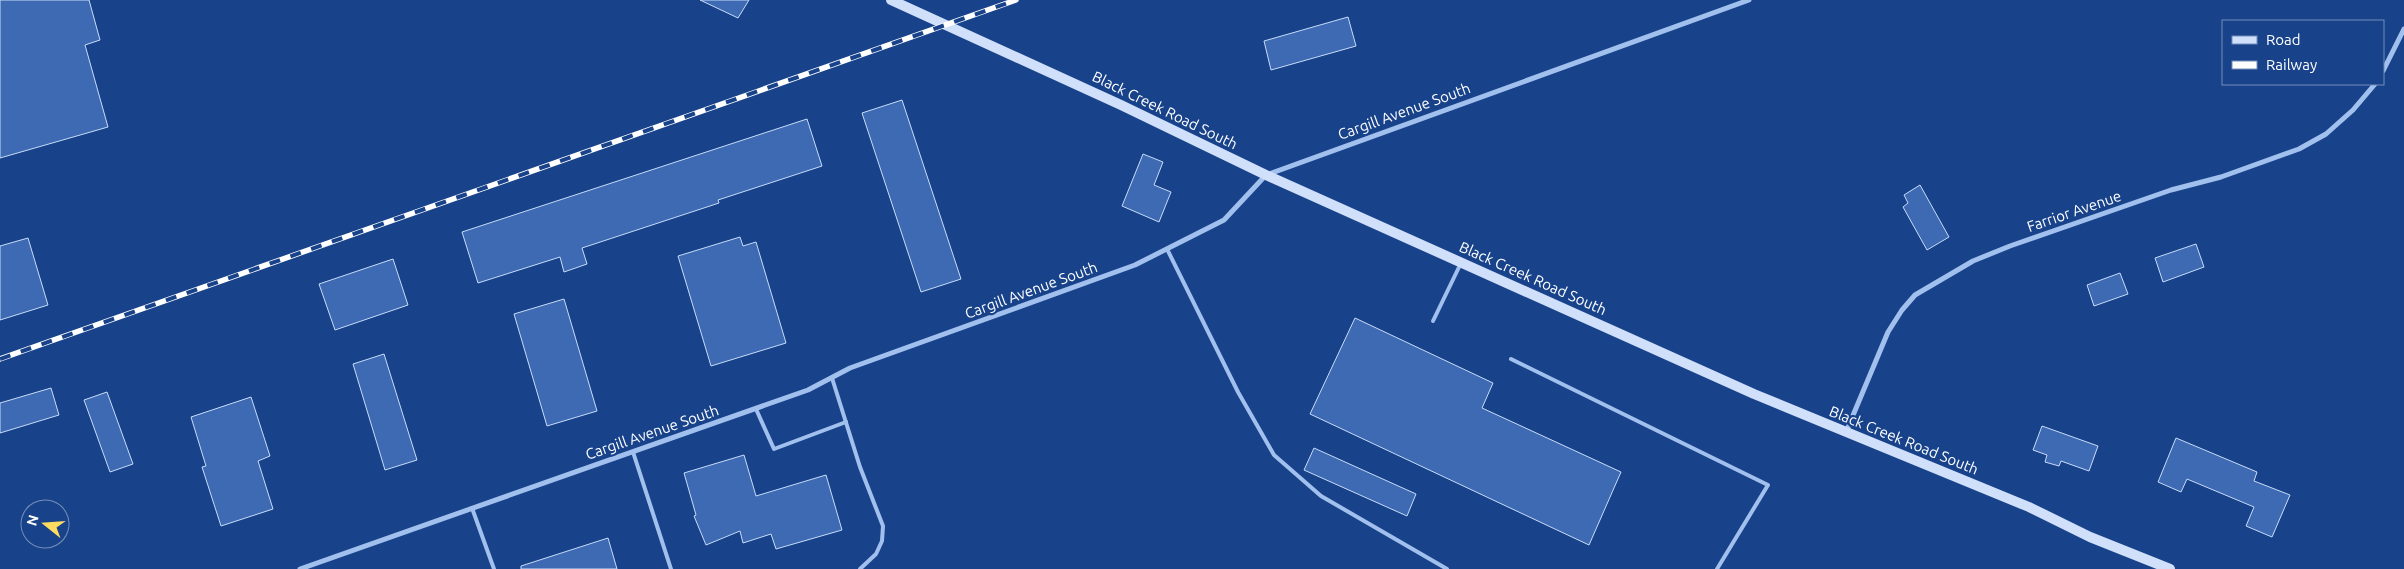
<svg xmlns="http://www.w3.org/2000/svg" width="2404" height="569" viewBox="0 0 2404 569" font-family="Ubuntu,sans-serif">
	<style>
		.building { fill: #3d6ab2; stroke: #c8dcfa }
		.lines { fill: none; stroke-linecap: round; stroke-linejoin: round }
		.lane { stroke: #a2c0ee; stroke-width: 4 }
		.street { stroke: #a2c0ee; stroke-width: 5 }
		.secondary { stroke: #d0dffa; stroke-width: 10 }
		.rail-casing { stroke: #fff; stroke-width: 5.5 }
		.rail { stroke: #18438b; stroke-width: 4; stroke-dasharray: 11; stroke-linecap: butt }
		.labels { text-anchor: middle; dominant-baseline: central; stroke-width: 4.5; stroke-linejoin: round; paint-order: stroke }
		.street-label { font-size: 15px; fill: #fff; stroke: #18438b }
	</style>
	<rect width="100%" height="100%" fill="#18438b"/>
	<g class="building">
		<polygon points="0,0 89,0 100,40 85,45 108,127 0,158"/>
		<polygon points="700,0 749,0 738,18"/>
		<polygon points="1348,17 1356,46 1271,70 1264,41"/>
		<polygon points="902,100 961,279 921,292 862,113"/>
		<polygon points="807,119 822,166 718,200 719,203 582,248 587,264 564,272 560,257 478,283 462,232"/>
		<polygon points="1143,154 1163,162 1154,185 1171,192 1159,222 1122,206"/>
		<polygon points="1920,185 1949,237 1927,250 1903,207 1908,203 1904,195"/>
		<polygon points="740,237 743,246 756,242 786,343 711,366 678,256"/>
		<polygon points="28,238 48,305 0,320 0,246"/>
		<polygon points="2196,244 2204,267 2163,282 2155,258"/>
		<polygon points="393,259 408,305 335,330 319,284"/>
		<polygon points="2120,273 2128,294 2094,306 2087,285"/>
		<polygon points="564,299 597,411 547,426 514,314"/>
		<polygon points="1355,318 1493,383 1482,408 1621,472 1589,545 1310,414"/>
		<polygon points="384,354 417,460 385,470 353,364"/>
		<polygon points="51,388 59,415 0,433 0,403"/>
		<polygon points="107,392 133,464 110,472 84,400"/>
		<polygon points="251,397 270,456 258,461 273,509 221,526 202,467 206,466 191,417"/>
		<polygon points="2042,426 2098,446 2089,471 2061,461 2059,466 2045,462 2047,455 2033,450"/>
		<polygon points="2176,438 2257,472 2254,481 2290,495 2272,537 2246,526 2254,507 2187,479 2181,492 2158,482"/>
		<polygon points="1314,448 1416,494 1407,516 1304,470"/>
		<polygon points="744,455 756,496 826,475 842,530 776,549 771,534 743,543 740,531 706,545 694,516 696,515 684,473"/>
		<polygon points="608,538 617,569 521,569 521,566"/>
	</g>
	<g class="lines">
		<g class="lane">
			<polyline points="1167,249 1238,392 1274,455 1321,496 1447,569"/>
			<polyline points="1433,321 1461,263"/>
			<polyline points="1511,359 1768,485 1717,569"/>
			<polyline points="832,378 860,467 883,526 882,541 876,554 860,569"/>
			<polyline points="756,409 774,449 846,422"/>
			<polyline points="633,452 671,569"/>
			<polyline points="472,508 494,569"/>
		</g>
		<g class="street">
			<polyline points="2383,71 2404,29"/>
			<polyline points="1846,432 1888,332 1902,310 1915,295 1973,261 2010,246 2171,190 2221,177 2299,149 2326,134 2353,110 2375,84"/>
			<polyline points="300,569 808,390 850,368 1135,265 1224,220 1266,175 1749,0"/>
		</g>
		<polyline class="secondary" points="891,0 1121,105 1266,175 1754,394 2029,507 2090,537 2170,569"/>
		<defs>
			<polyline id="rail" points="0,359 1016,0"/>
		</defs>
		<use href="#rail" class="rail-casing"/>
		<use href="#rail" class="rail"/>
	</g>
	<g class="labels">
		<g class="street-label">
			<text transform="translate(1165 110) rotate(26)">Black Creek Road South</text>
			<text transform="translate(1404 111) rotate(-20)">Cargill Avenue South</text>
			<text transform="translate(2074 211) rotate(-19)">Farrior Avenue</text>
			<text transform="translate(1533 278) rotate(24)">Black Creek Road South</text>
			<text transform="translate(1031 290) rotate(-20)">Cargill Avenue South</text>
			<text transform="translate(652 432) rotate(-19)">Cargill Avenue South</text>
			<text transform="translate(1904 440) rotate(22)">Black Creek Road South</text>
		</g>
	</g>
	<rect x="2222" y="20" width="162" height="65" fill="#18438b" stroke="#748eb9"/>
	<rect x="2232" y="36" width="25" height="8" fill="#d0dffa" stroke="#748eb9"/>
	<text x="2266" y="45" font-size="15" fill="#ffffff">Road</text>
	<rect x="2232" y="61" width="25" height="8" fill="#ffffff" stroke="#748eb9"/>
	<text x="2266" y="70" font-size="15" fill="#ffffff">Railway</text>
	<g transform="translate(45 524) rotate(287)"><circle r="24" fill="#18438b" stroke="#748eb9"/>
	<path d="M0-4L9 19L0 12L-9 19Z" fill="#ffdb5f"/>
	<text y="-8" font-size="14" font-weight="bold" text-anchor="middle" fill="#ffffff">N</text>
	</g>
</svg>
